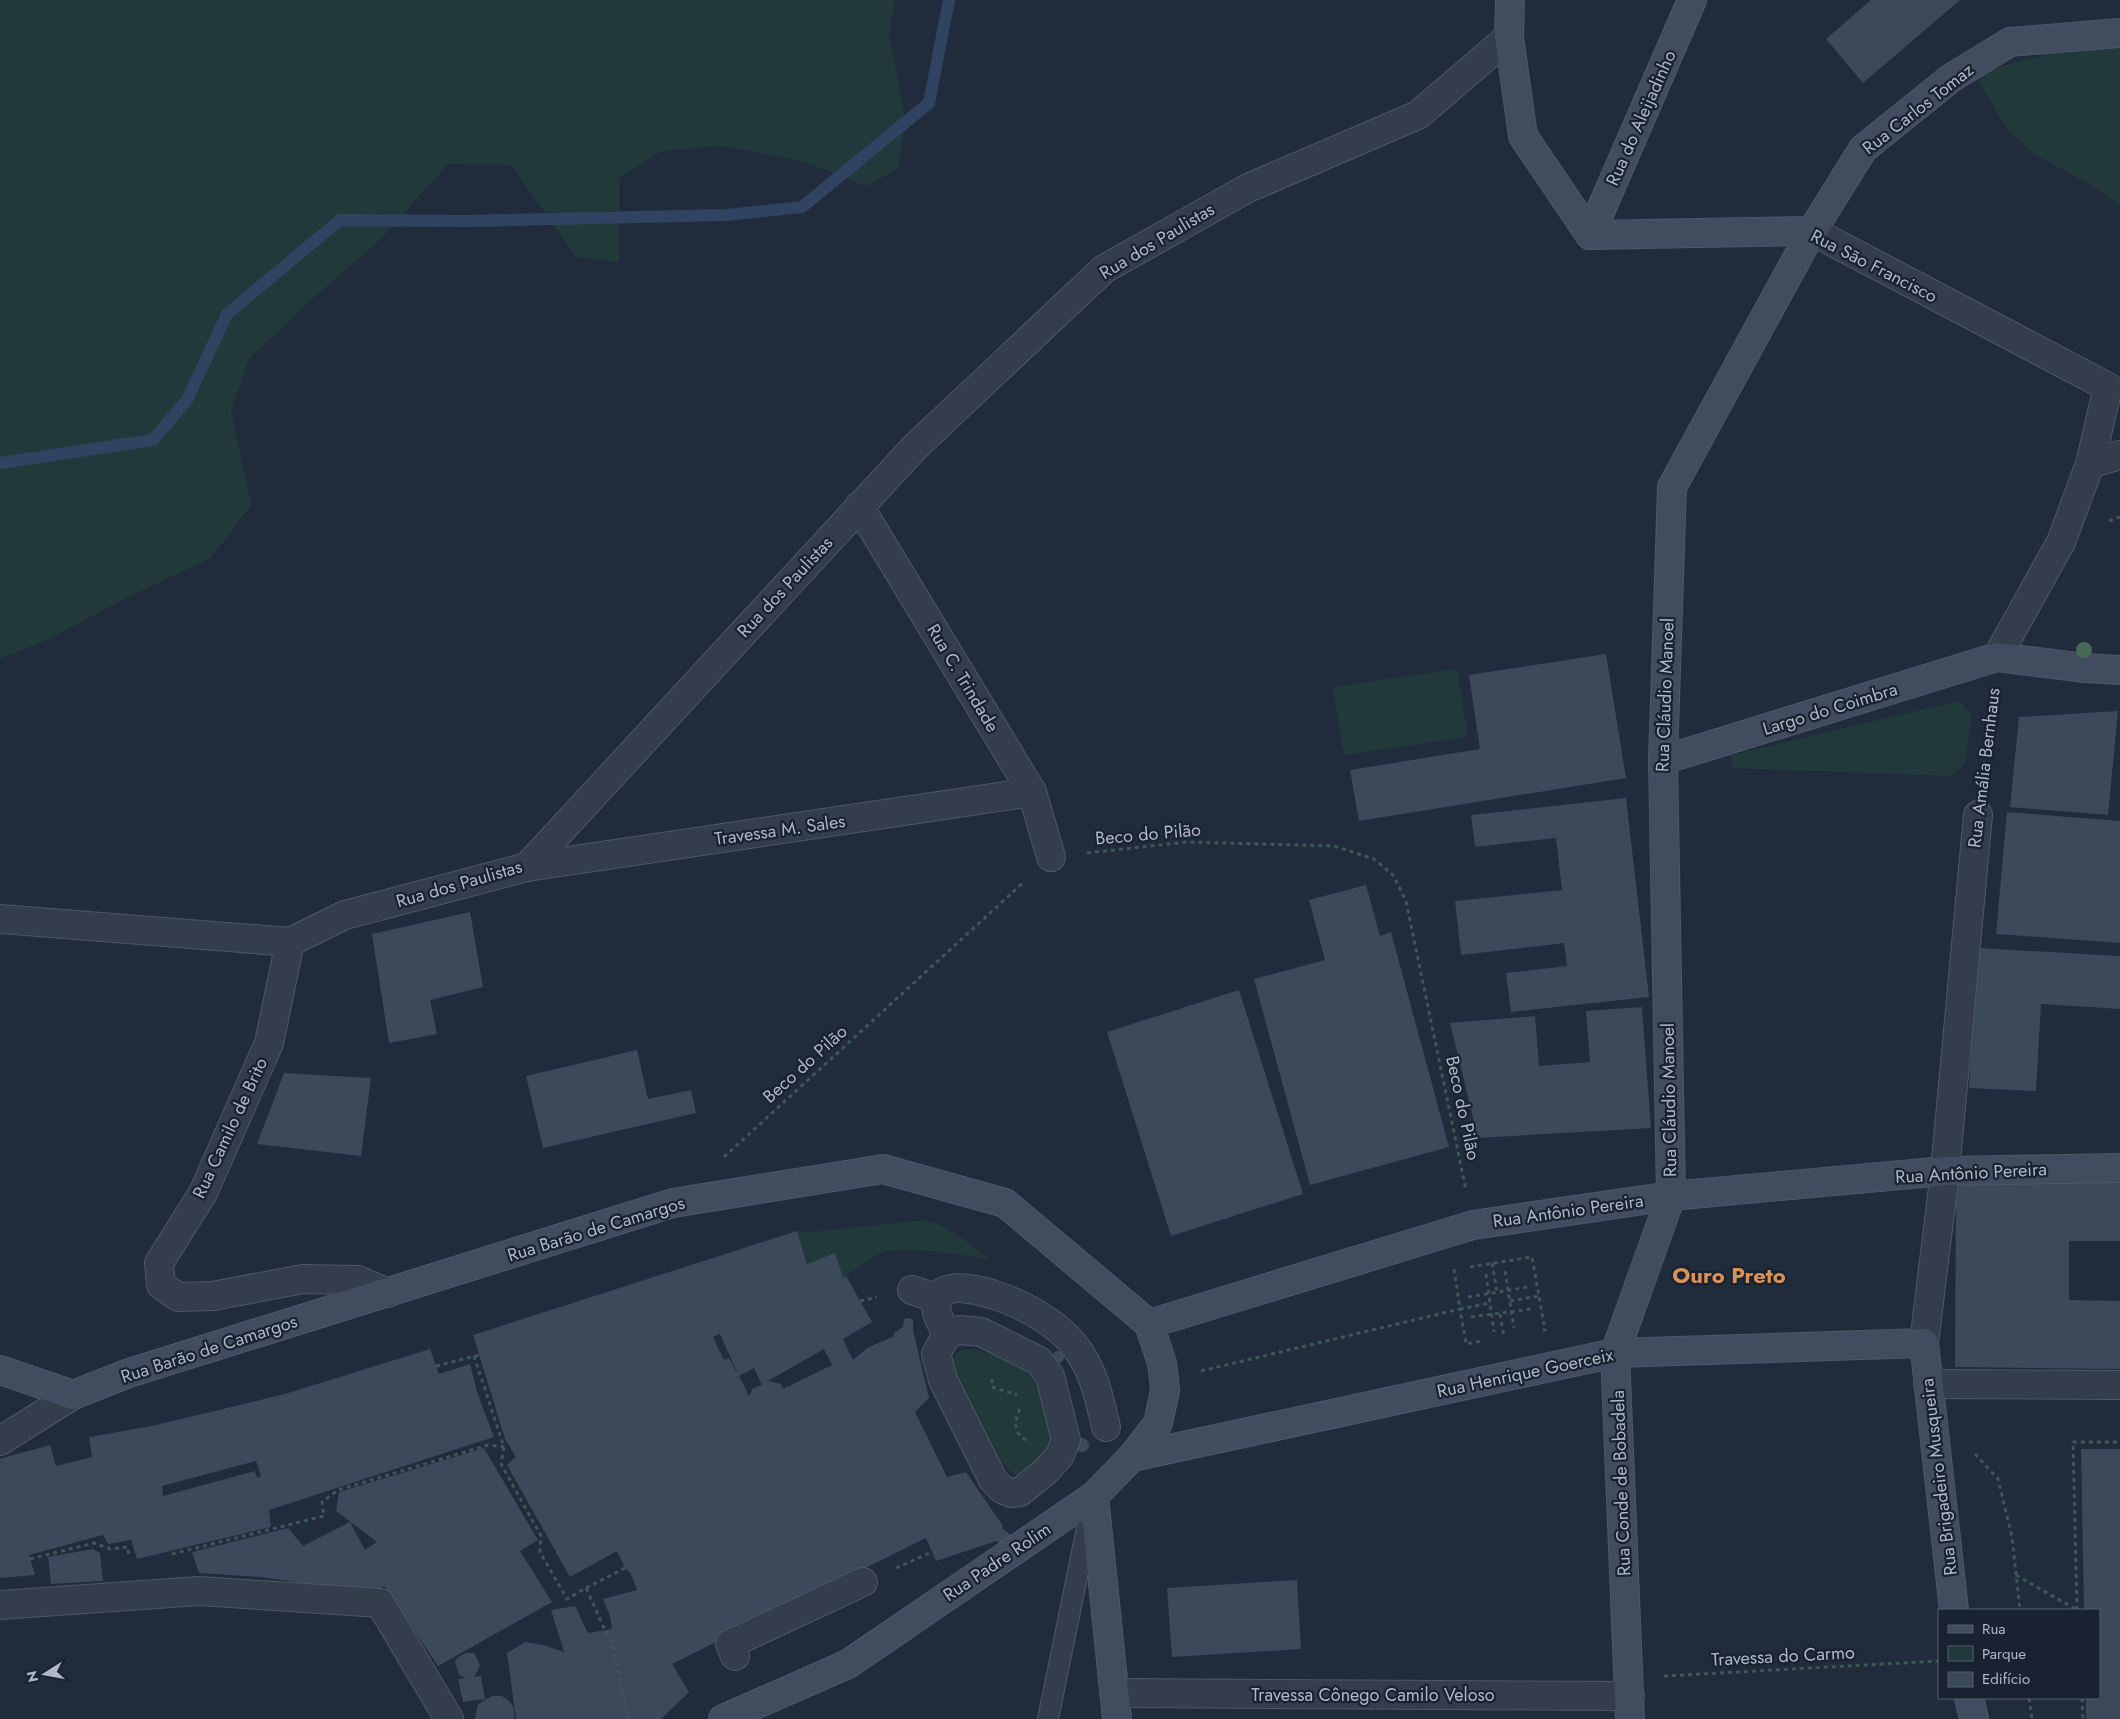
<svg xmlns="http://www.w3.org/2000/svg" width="2120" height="1719" viewBox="0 0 2120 1719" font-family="Jost,sans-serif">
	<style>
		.green { fill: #22393c }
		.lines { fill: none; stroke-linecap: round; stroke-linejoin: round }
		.stream { stroke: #304462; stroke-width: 12 }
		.building { fill: #3b495b; fill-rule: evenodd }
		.lane-casing { stroke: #4e5866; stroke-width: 22 }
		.street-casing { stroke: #4e5866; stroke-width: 30 }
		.secondary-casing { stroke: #4e5866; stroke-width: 30 }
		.path { stroke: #3f5659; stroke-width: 3; stroke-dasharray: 4 4; stroke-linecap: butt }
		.lane { stroke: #333d4b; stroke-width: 20 }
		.street { stroke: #333d4b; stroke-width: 28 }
		.secondary { stroke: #414c5f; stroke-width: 28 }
		.tree { fill: #456859 }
		.labels { text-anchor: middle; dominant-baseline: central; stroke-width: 4.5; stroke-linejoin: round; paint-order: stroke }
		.street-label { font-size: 18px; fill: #aeb8c7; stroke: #192230 }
		.district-label { font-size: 22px; font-weight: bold; fill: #dc9155; stroke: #192230 }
	</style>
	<rect width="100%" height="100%" fill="#202b3b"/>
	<g class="green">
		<polygon points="0,0 895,0 889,34 905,118 898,169 866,186 799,160 720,146 662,151 620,177 619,262 576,257 511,165 448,164 381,239 311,300 249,359 231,411 251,505 211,558 126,598 49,639 0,659"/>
		<polygon points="2120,34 2120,206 2100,190 2034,154 2006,128 1975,74"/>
		<polygon points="1457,669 1468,737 1344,755 1333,687"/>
		<polygon points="1959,701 1971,714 1965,764 1950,776 1732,768 1731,755"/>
		<path d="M924,1220c25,6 46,24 67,40 -20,-5 -91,-14 -108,-8 -14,6 -26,18 -40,25l-8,-23 -28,10 -10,-33 14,1z"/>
		<path d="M974,1349c19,5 57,19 66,37l14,60 -30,28 -10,1 -19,-20 -43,-88 1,-10 8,-7z"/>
	</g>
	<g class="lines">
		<polyline class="stream" points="0,463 153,440 187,400 227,314 340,220 465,221 726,215 802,207 929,103 949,0"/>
	</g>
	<g class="building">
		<polygon points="1871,0 1960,0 1863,83 1826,39"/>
		<polygon points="1606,654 1626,778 1359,821 1350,770 1480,749 1469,675"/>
		<polygon points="2118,711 2108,815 2010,807 2019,717"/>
		<polygon points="1626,798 1649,997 1511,1012 1506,973 1567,966 1564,943 1461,955 1455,901 1562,890 1556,838 1475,847 1471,815"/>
		<polygon points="2007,812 2120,821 2120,943 1996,934"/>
		<polygon points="1366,885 1380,936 1391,932 1449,1147 1310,1185 1254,979 1325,960 1309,900"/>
		<polygon points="470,912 483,987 430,1000 437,1034 389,1043 372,934"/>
		<polygon points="1977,948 2120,956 2120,1009 2041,1004 2036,1091 1969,1088"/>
		<polygon points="1239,990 1303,1194 1171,1236 1107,1032"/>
		<polygon points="1642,1007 1651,1128 1478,1138 1450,1023 1535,1016 1539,1066 1590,1062 1586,1011"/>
		<polygon points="637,1050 648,1099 691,1090 696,1113 543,1148 526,1076"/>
		<polygon points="284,1073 371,1078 361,1156 257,1144"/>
		<polygon points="1956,1173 2120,1175 2120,1241 2069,1241 2069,1300 2120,1301 2120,1369 1955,1367"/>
		<path d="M797,1231l10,33 28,-11 8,24 3,-1 26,46 -29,17 10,21 14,-12 27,-12v-3l9,-6 1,-8 3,-1 6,1v11l16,68 -14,14 32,65 19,-5 37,54 -1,2 9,7v3l-9,7 -6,-4 -60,20 -10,-23 -254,126 17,28 -28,27h-145l-9,-66 18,-11 18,3 21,7 -13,-42 24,-4 13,27 24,-4 -2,-13 -7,-17 34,-9 -6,-16 -6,-6 -8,-17 -47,26 -63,-112 9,-8 -11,-18 -32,-104zM720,1334l17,38v1l-8,-15 -5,2 -11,-23zM824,1349l8,16 -49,24 -2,-5 -13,-3zM754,1368l8,17 -9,3 -4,8 -10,-20z"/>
		<path d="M430,1349l9,25 31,-10 7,28 17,45 -225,73 2,17 -134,32 -6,-19 -23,4 -5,-9 -74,20 6,20 -35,3v-119l2,-1 48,-13 6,21 36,-9 -3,-20 63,-11 133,-32zM256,1461l5,15 -4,2 -2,-7 -92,25 -1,-10z"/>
		<circle cx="1058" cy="1357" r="6"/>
		<circle cx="1082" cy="1445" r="7"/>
		<polygon points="484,1448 538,1540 520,1551 552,1602 438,1666 384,1586 365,1599 322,1586 260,1577 199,1573 192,1552 288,1528 303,1546 350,1522 365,1550 377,1542 336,1511 339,1492"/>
		<polygon points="2081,1449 2120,1449 2120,1719 2086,1719 2086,1698 2099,1698 2099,1610 2084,1610"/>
		<polygon points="93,1549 100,1553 103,1581 51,1584 48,1557"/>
		<polygon points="1297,1580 1301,1649 1172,1657 1167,1588"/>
		<polygon points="465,1653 474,1653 478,1660 480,1666 474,1677 481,1676 485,1699 463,1702 458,1679 466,1678 459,1675 455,1662 457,1658"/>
		<polygon points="492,1696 502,1696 509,1701 514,1708 514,1719 475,1719 478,1704"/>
	</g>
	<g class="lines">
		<defs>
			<polyline id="lane" points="1048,1719 1090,1513"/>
			<g id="street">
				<polyline points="1812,231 2108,387 2090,464 2061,542 1997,657"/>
				<polyline points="2090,464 2120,455"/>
				<polyline points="859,506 1032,792 1051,857"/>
				<polyline points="527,867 1032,792"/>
				<polyline points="0,919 290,942 345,915 527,867 915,447 1104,269 1248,188 1418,115 1509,37"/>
				<polyline points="290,942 269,1043 203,1193 159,1263 161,1285 178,1297 213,1296 303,1279 358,1280 388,1293"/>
				<polyline points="912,1290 938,1299"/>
				<polygon points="959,1330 981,1332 1039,1361 1050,1376 1066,1440 1060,1455 1047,1470 1020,1492 1011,1493 1002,1489 993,1480 943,1380 936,1354 947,1334"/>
				<path d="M947,1334c-3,-6 -8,-14 -10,-21 -9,-45 64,-17 83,-8 20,10 44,25 57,44 17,22 23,52 29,78"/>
				<polyline points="1924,1343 1945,1171 1978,815"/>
				<polyline points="1928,1384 2120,1385"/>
				<polyline points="0,1441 73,1395"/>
				<polyline points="0,1605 199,1591 380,1603 449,1719"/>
				<polyline points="735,1656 730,1644 863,1582"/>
				<polyline points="1116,1693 1630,1696"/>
			</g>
			<g id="secondary">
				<polyline points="1510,0 1509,37 1523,136 1590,235"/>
				<polyline points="1590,235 1692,0"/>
				<polyline points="1590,235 1812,231"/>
				<polyline points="1663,760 1997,657 2085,668 2120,670"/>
				<polyline points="1149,1324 1473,1225 1671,1196 1945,1171 2120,1168"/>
				<polyline points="0,1370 73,1395 129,1373 673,1203 883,1169 1005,1203 1149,1324"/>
				<polyline points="1132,1457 1615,1353 1924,1343 1954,1610"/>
				<polyline points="1094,1496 1117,1719"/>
				<polyline points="1969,1698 1974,1719"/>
				<polyline points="723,1719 848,1664 1094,1496 1132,1457 1158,1423 1165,1391 1164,1379 1162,1363 1149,1324"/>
				<polyline points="1630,1719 1615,1353 1671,1196 1663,760 1672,487 1812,231 1863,149 1951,78 2010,42 2120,33"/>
			</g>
		</defs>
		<use href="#lane" class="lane-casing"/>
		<use href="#street" class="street-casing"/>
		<use href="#secondary" class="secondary-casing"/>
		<g class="path">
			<polyline points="2109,521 2120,517"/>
			<polyline points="1982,781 1992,698"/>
			<polyline points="1087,853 1187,842 1334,846 1374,859 1393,875 1406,901 1466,1190"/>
			<polyline points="724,1157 1025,881"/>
			<polyline points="1492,1263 1497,1292"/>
			<polyline points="1470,1267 1532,1257 1545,1330 1543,1330"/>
			<polyline points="1454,1269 1460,1309 1490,1303"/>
			<polyline points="1505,1271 1514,1328"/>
			<polyline points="1486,1274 1494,1332"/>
			<polyline points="1468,1297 1528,1287"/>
			<polyline points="860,1301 877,1297"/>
			<polyline points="1510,1301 1539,1296"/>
			<polyline points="1500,1314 1504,1337"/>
			<polyline points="1471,1317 1531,1309"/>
			<polyline points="474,1356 504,1447 501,1464 541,1536 540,1552 567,1599 586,1588 605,1630 612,1641 628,1719"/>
			<polyline points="436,1366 479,1355"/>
			<polyline points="1201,1371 1460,1309 1466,1344 1481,1341"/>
			<polyline points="992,1379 992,1387 1017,1395"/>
			<path d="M1020,1409c-6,12 -7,24 6,31"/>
			<polyline points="1975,1454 1998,1479 2012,1537 2020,1610"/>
			<polyline points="172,1554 324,1516 322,1502 338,1490 488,1445 504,1447"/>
			<polyline points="30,1559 94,1543 110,1549 128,1547 129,1558"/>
			<polyline points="896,1568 932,1552"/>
			<polyline points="2016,1575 2077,1610"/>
			<polyline points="586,1588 625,1568"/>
			<polyline points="2077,1610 2073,1442 2120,1442"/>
			<polyline points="1664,1676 1939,1661"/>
			<polyline points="2029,1698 2032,1719"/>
			<polyline points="2082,1698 2083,1719"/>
		</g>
		<use href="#lane" class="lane"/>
		<use href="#street" class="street"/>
		<use href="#secondary" class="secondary"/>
	</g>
	<circle class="tree" cx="2084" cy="650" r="8"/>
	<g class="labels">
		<g class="street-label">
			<text transform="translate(1918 109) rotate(-38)">Rua Carlos Tomaz</text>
			<text transform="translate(1641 118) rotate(-66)">Rua do Aleijadinho</text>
			<text transform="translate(1157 241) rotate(-31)">Rua dos Paulistas</text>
			<text transform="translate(1874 266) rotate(27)">Rua São Francisco</text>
			<text transform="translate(785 587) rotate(-47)">Rua dos Paulistas</text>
			<text transform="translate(963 678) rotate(59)">Rua C. Trindade</text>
			<text transform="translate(1665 695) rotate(-88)">Rua Cláudio Manoel</text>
			<text transform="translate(1830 709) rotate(-17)">Largo do Coimbra</text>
			<text transform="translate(1984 768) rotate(-83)">Rua Amália Bernhaus</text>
			<text transform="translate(780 830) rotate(-8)">Travessa M. Sales</text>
			<text transform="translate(1148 834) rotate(-5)">Beco do Pilão</text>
			<text transform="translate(459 884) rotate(-16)">Rua dos Paulistas</text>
			<text transform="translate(805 1064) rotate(-42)">Beco do Pilão</text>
			<text transform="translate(1669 1100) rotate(-91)">Rua Cláudio Manoel</text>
			<text transform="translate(1463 1108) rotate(78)">Beco do Pilão</text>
			<text transform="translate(230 1128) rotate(-65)">Rua Camilo de Brito</text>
			<text transform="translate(1971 1173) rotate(-3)">Rua Antônio Pereira</text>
			<text transform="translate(1568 1211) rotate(-8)">Rua Antônio Pereira</text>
			<text transform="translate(596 1229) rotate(-17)">Rua Barão de Camargos</text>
			<text transform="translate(209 1349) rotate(-18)">Rua Barão de Camargos</text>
			<text transform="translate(1525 1373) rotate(-12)">Rua Henrique Goerceix</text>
			<text transform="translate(1939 1477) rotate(-97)">Rua Brigadeiro Musqueira</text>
			<text transform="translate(1621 1483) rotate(-92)">Rua Conde de Bobadela</text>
			<text transform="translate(997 1562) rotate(-34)">Rua Padre Rolim</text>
			<text transform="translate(1783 1656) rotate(-3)">Travessa do Carmo</text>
			<text x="1373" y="1695">Travessa Cônego Camilo Veloso</text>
		</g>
		<g class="district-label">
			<text x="1729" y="1275">Ouro Preto</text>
		</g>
	</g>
	<rect x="1938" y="1609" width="162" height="90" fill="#192230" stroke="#555e6c"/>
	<rect x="1948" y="1625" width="25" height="8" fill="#414c5f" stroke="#555e6c"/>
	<text x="1982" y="1634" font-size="15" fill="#aeb8c7">Rua</text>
	<rect x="1948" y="1646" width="25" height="15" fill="#22393c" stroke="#555e6c"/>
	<text x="1982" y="1659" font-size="15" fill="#aeb8c7">Parque</text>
	<rect x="1948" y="1672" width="25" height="15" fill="#3b495b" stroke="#555e6c"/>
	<text x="1982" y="1684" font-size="15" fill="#aeb8c7">Edifício</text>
	<g transform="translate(45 1674) rotate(259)" stroke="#192230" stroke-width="4" paint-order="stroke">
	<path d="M0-4L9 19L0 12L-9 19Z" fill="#aeb8c7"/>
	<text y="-8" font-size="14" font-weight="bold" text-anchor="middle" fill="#aeb8c7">N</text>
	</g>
</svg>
